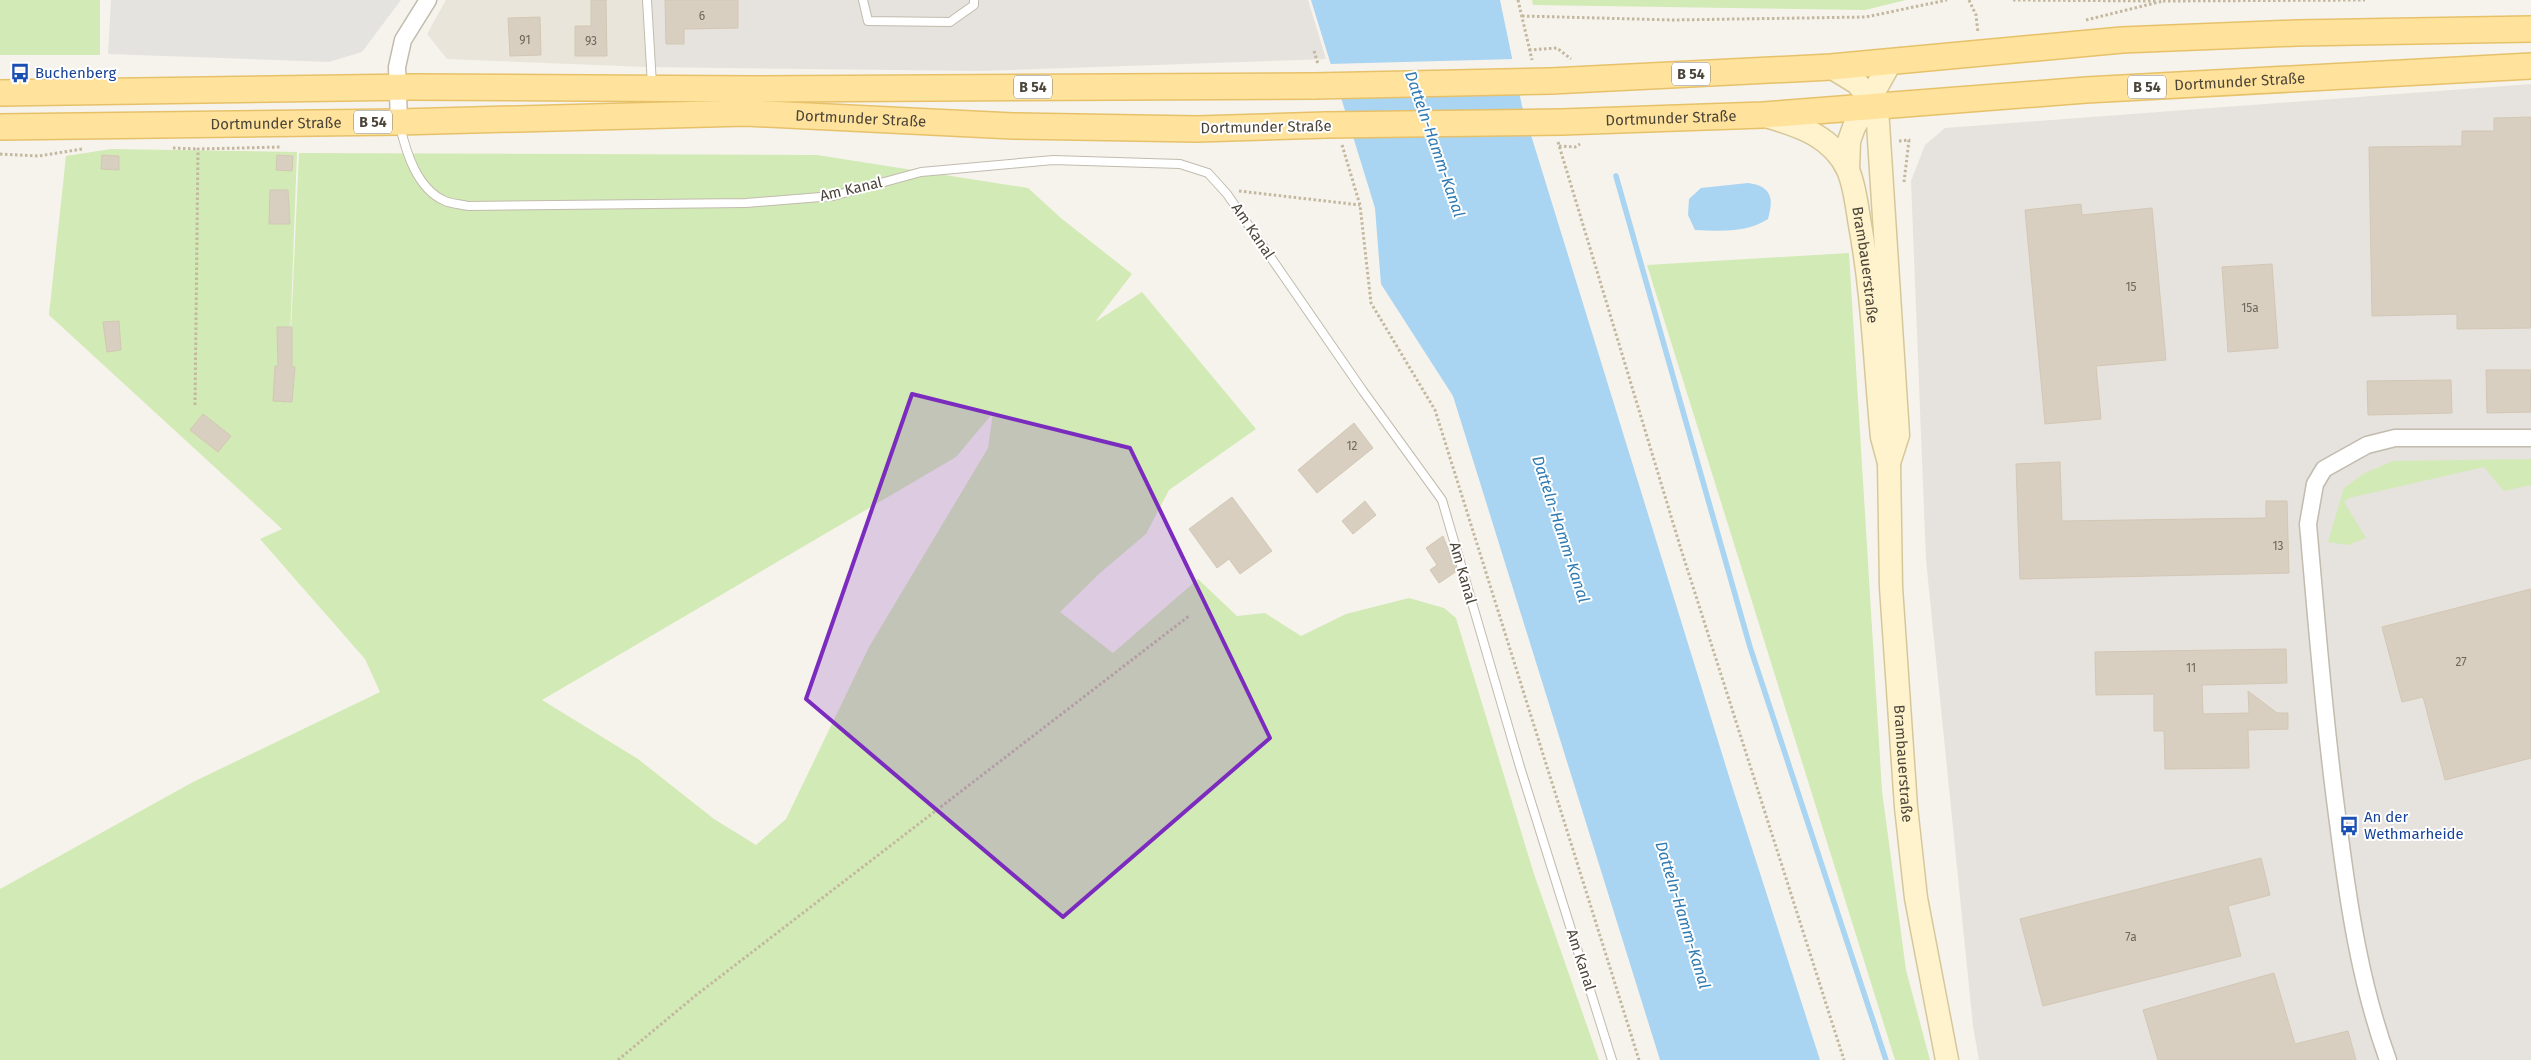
<svg xmlns="http://www.w3.org/2000/svg" width="2531" height="1060" viewBox="0 0 2531 1060" font-family="'Fira Sans',sans-serif">
	<style>
		.residential { fill: #eae5da }
		.industrial { fill: #e6e2dd }
		.green { fill: #d2eab5; fill-rule: evenodd }
		.parking { fill: #e5e3e0 }
		.water { fill: #a9d4f2 }
		.pier { fill: #f6f3ec }
		.lines { fill: none; stroke-linecap: round; stroke-linejoin: round }
		.stream { stroke: #a9d4f2; stroke-width: 5.5 }
		.building { fill: #d8cfc1; stroke: #d3c7b4 }
		.lane-casing { stroke: #c2bbae; stroke-width: 10 }
		.street-casing { stroke: #c2bbae; stroke-width: 19 }
		.secondary-casing { stroke: #d6c79b; stroke-width: 25 }
		.primary-casing { stroke: #e6c16a; stroke-width: 28 }
		.path { stroke: #c4b79f; stroke-width: 3; stroke-dasharray: 2.5 2.5; stroke-linecap: butt }
		.lane { stroke: #fff; stroke-width: 8 }
		.street { stroke: #fff; stroke-width: 16 }
		.secondary { stroke: #fff3cd; stroke-width: 22 }
		.primary { stroke: #ffe39c; stroke-width: 25 }
		.primary-bridge-casing { stroke: #e6c16a; stroke-width: 28; stroke-linecap: butt }
		.primary-bridge { stroke: #ffe39c; stroke-width: 25 }
		.marked { fill: #7b2cbf; fill-opacity: 0.2; stroke: #7b2cbf; stroke-width: 4; stroke-linejoin: round }
		.labels { text-anchor: middle; dominant-baseline: central; stroke-width: 4; stroke-linejoin: round; paint-order: stroke }
		.number-label { font-size: 12px; fill: #6e675b }
		.shield { fill: #fff; stroke: #817c74; stroke-width: 1 }
		.shield-label { font-size: 14px; font-weight: bold; fill: #4b4439 }
		.transit-label { font-size: 15px; fill: #164399; stroke: #fff; text-anchor: start }
		.street-label { font-size: 15px; fill: #4b4439; stroke: #fff }
		.water-label { font-size: 16px; font-style: italic; fill: #2e7ab2; stroke: #fff }
	</style>
	<rect width="100%" height="100%" fill="#f6f3ec"/>
	<polygon class="residential" points="446,0 647,0 646,67 447,59 427,34"/>
	<g class="industrial">
		<polygon points="647,0 1308,0 1326,59 982,71 646,67"/>
		<polygon points="2531,84 2531,1060 1979,1060 1973,1026 1926,560 1911,181 1925,145 1945,128"/>
	</g>
	<g class="green">
		<rect x="0" y="0" width="100" height="55"/>
		<polygon points="1532,0 1906,0 1865,10 1533,5"/>
		<path d="M111,149l186,3 -10,267 12,-266 518,2 211,33 34,31 70,55 -37,48 47,-30 114,137 -87,61 -23,44 -46,39 -40,39 53,41 85,-74 39,37 28,-3 36,23 45,-22 63,-16 35,10 12,10 78,256 65,186h-1599v-171l193,-107 187,-90 -15,-33 -105,-120 22,-10 -233,-214 17,-159zM993,413l-5,35 -119,199 -83,172 -30,26 -42,-26 -76,-60 -96,-59 414,-243z"/>
		<polygon points="1849,253 1882,791 1906,970 1930,1060 1895,1060 1647,265"/>
		<polygon points="2531,459 2531,485 2504,491 2484,467 2349,498 2344,502 2366,538 2348,545 2328,542 2344,488 2363,474 2393,461"/>
	</g>
	<polygon class="parking" points="111,0 401,0 362,52 329,62 108,54"/>
	<g class="water">
		<polygon points="1311,0 1500,0 1522,106 1732,786 1820,1060 1660,1060 1453,396 1381,284 1375,208"/>
		<path d="M1748,183c24,3 26,16 20,36 -22,14 -47,12 -73,11l-7,-15 1,-16 12,-11z"/>
	</g>
	<polygon class="pier" points="1515,59 1522,92 1339,98 1329,64"/>
	<g class="lines">
		<polyline class="stream" points="1616,176 1750,647 1886,1060"/>
	</g>
	<g class="building">
		<polygon points="591,0 606,0 607,56 575,56 575,26 591,26"/>
		<polygon points="665,0 738,0 738,28 684,29 684,44 666,44"/>
		<polygon points="540,17 541,55 510,56 508,18"/>
		<polygon points="2531,117 2531,328 2457,329 2457,314 2372,316 2369,147 2462,146 2462,131 2494,131 2494,118"/>
		<polygon points="102,155 119,156 119,170 101,169"/>
		<polygon points="277,155 293,156 292,171 276,170"/>
		<polygon points="270,190 288,190 290,224 269,224"/>
		<polygon points="2081,204 2082,215 2152,208 2166,360 2096,366 2101,419 2045,424 2025,210"/>
		<polygon points="2272,264 2278,348 2228,352 2222,267"/>
		<polygon points="119,321 121,350 107,352 103,322"/>
		<polygon points="277,327 292,327 292,367 295,367 292,402 273,401 275,366 278,366"/>
		<polygon points="2486,370 2531,370 2531,412 2487,413"/>
		<polygon points="2451,380 2452,413 2368,415 2367,381"/>
		<polygon points="203,414 231,436 218,452 190,430"/>
		<polygon points="1354,423 1373,448 1317,493 1298,470"/>
		<polygon points="2060,462 2062,521 2266,518 2266,501 2287,501 2289,573 2020,579 2016,464"/>
		<polygon points="1232,497 1272,551 1240,574 1229,559 1217,568 1189,529"/>
		<polygon points="1365,501 1376,515 1353,534 1342,521"/>
		<polygon points="1443,536 1457,571 1439,583 1430,570 1437,565 1426,548"/>
		<polygon points="2531,589 2531,758 2445,780 2423,697 2402,702 2382,627"/>
		<polygon points="2286,649 2287,683 2202,685 2203,714 2249,713 2248,691 2277,713 2288,713 2288,729 2248,730 2249,768 2165,769 2164,731 2154,731 2154,694 2096,695 2095,652"/>
		<polygon points="2261,858 2270,895 2228,906 2241,956 2043,1006 2020,919"/>
		<polygon points="2274,973 2295,1044 2348,1031 2356,1060 2158,1060 2143,1010"/>
	</g>
	<g class="lines">
		<defs>
			<g id="lane">
				<polyline points="647,0 652,85"/>
				<polyline points="863,0 868,21 950,22 974,5 974,0"/>
				<path d="M400,126c6,26 17,63 45,75 7,3 16,3 23,5l278,-3 87,-7 88,-24 132,-12 127,4 28,9 19,21 136,197 79,109 78,267 92,293"/>
			</g>
			<g id="street">
				<polyline points="399,122 397,67 403,40 428,0"/>
				<path d="M2388,1060c-27,-74 -39,-152 -49,-230 -14,-102 -22,-204 -31,-306l7,-40 9,-15 43,-24 28,-7h136"/>
			</g>
			<g id="secondary">
				<polyline points="1831,67 1857,83 1877,108 1898,435 1889,463"/>
				<path id="s1" d="M1769,117c31,9 64,20 79,53 7,16 9,38 12,55 13,70 15,141 22,212l7,26 2,124 15,220 10,91 31,162"/>
				<polyline points="1848,169 1849,141 1854,127 1890,63"/>
			</g>
			<g id="primary">
				<polyline points="1551,81 1831,67 2122,40 2297,33 2531,29"/>
				<polyline points="0,93 413,87 752,89 1314,86"/>
				<path id="s2" d="M1562,122l201,-7 323,-25 445,-24"/>
				<path id="s3" d="M0,127l399,-5 347,-9 267,13 184,3 129,-4"/>
			</g>
		</defs>
		<use href="#lane" class="lane-casing"/>
		<use href="#street" class="street-casing"/>
		<use href="#secondary" class="secondary-casing"/>
		<use href="#primary" class="primary-casing"/>
		<g class="path">
			<polyline points="1518,0 1532,60"/>
			<polyline points="1969,0 1976,15 1978,33"/>
			<polyline points="2013,0 2157,1"/>
			<polyline points="2163,1 2365,0"/>
			<polyline points="1522,16 1673,20 1866,17 1947,0"/>
			<polyline points="2086,20 2163,1"/>
			<polyline points="1529,50 1557,48 1571,59"/>
			<polyline points="1314,51 1318,64"/>
			<polyline points="1899,141 1909,140 1904,182"/>
			<polyline points="1558,142 1680,546 1844,1060"/>
			<polyline points="1342,145 1360,205 1371,303 1435,410 1639,1060"/>
			<polyline points="1559,146 1575,147 1580,144"/>
			<polyline points="173,148 198,149"/>
			<polyline points="0,154 39,156 82,149"/>
			<polyline points="1239,191 1360,205"/>
			<polyline points="195,405 198,149 282,147"/>
			<polyline points="618,1060 695,996 1189,616"/>
		</g>
		<use href="#lane" class="lane"/>
		<use href="#street" class="street"/>
		<use href="#secondary" class="secondary"/>
		<use href="#primary" class="primary"/>
		<defs>
			<g id="primary-bridge">
				<polyline points="1314,86 1551,81"/>
				<polyline points="1326,125 1562,122"/>
			</g>
		</defs>
		<use href="#primary-bridge" class="primary-bridge-casing"/>
		<use href="#primary-bridge" class="primary-bridge"/>
	</g>
	<path class="marked" d="M912,394l218,54 140,290 -207,179 -257,-218z"/>
	<defs>
		<symbol id="bus-bare" viewBox="-9 -9 18 18"><path d="M-5-6H5V4H4V6H2V4H-2V6H-4V4H-5ZM-3.5-4V0h7V-4ZM-3.5 1.2v1.5H-2V1.2ZM2 1.2v1.5H3.5V1.2Z" fill="#1a4fb4" stroke="#fff" stroke-width="2.5" paint-order="stroke"/></symbol>
	</defs>
	<g fill-rule="evenodd">
		<use href="#bus-bare" x="6" y="59" width="28" height="28"/>
		<use href="#bus-bare" x="2335" y="812" width="28" height="28"/>
	</g>
	<g class="labels">
		<g class="number-label">
			<text x="702" y="16">6</text>
			<text x="525" y="40">91</text>
			<text x="591" y="41">93</text>
			<text x="2131" y="287">15</text>
			<text x="2250" y="308">15a</text>
			<text x="1352" y="446">12</text>
			<text x="2278" y="546">13</text>
			<text x="2461" y="662">27</text>
			<text x="2191" y="668">11</text>
			<text x="2131" y="937">7a</text>
		</g>
		<g class="shield">
			<rect x="1672" y="62.5" width="38" height="23" rx="4"/>
			<rect x="1014" y="75.5" width="38" height="23" rx="4"/>
			<rect x="2128" y="75.5" width="38" height="23" rx="4"/>
			<rect x="354" y="110.5" width="38" height="23" rx="4"/>
		</g>
		<g class="shield-label">
			<text x="1691" y="74">B 54</text>
			<text x="1033" y="87">B 54</text>
			<text x="2147" y="87">B 54</text>
			<text x="373" y="122">B 54</text>
		</g>
		<g class="transit-label">
			<text x="35" y="73">Buchenberg</text>
			<text x="2364" y="817">An der<tspan x="2364" dy="17">Wethmarheide</tspan></text>
		</g>
		<g class="street-label">
			<text stroke="none"><textPath href="#s2" startOffset="679">Dortmunder Straße</textPath></text>
			<text stroke="none"><textPath href="#s3" startOffset="861">Dortmunder Straße</textPath></text>
			<text stroke="none"><textPath href="#s2" startOffset="109">Dortmunder Straße</textPath></text>
			<text stroke="none"><textPath href="#s3" startOffset="276">Dortmunder Straße</textPath></text>
			<text transform="translate(1266 127) rotate(-1)">Dortmunder Straße</text>
			<text transform="translate(851 189) rotate(-13)">Am Kanal</text>
			<text transform="translate(1253 231) rotate(56)">Am Kanal</text>
			<text stroke="none"><textPath href="#s1" startOffset="195">Brambauerstraße</textPath></text>
			<text transform="translate(1463 573) rotate(74)">Am Kanal</text>
			<text stroke="none"><textPath href="#s1" startOffset="696">Brambauerstraße</textPath></text>
			<text transform="translate(1581 960) rotate(72)">Am Kanal</text>
		</g>
		<g class="water-label">
			<text transform="translate(1435 144) rotate(71)">Datteln-Hamm-Kanal</text>
			<text transform="translate(1561 529) rotate(72)">Datteln-Hamm-Kanal</text>
			<text transform="translate(1683 915) rotate(73)">Datteln-Hamm-Kanal</text>
		</g>
	</g>
</svg>
